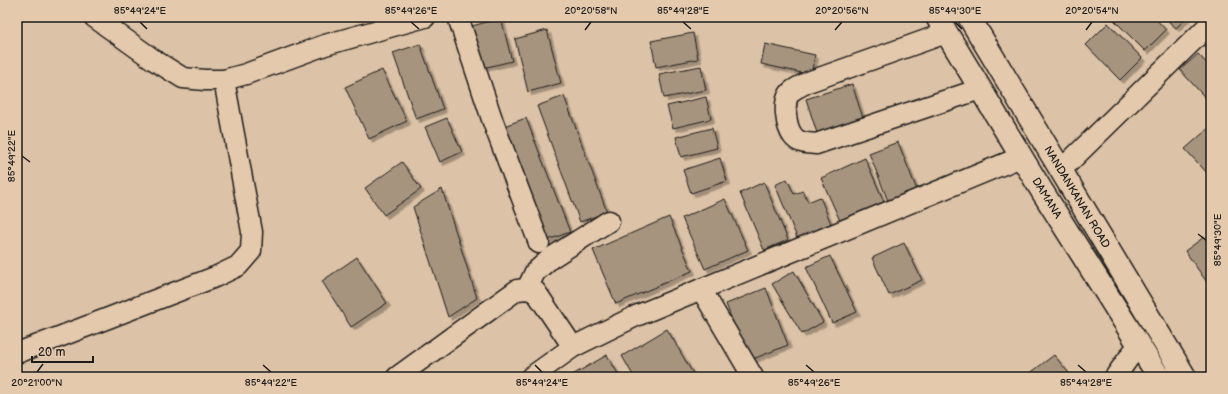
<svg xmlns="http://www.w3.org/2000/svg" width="1228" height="394" viewBox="0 0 1228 394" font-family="'Balsamiq Sans',sans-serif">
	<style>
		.building { fill: #a6947f; stroke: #1c1c1c; filter: url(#shadow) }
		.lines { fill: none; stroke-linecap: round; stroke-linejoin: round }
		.minor-casing { stroke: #1c1c1c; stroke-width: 23 }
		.major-casing { stroke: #1c1c1c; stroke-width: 25 }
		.minor { stroke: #e4c9ac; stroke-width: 20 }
		.major { stroke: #e4c9ac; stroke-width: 22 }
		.ticks { fill: none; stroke: #1c1c1c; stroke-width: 1.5 }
		.labels { text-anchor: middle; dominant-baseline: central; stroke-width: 3; stroke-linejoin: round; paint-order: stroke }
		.street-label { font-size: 11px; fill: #1c1c1c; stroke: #e4c9ac }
		.neatline { fill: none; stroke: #1c1c1c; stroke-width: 1.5 }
		.ticks-label { font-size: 10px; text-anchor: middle; fill: #1c1c1c }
	</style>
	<defs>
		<filter id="shadow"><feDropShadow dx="3.5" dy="3.5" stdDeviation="0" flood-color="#0004"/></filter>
	</defs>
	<rect width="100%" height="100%" fill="#dcc2a6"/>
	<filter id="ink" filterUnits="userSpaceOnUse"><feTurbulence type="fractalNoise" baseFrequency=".025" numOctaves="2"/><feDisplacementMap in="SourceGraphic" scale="8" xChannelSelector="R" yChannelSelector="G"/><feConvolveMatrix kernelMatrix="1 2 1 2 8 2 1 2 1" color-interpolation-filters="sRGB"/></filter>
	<g filter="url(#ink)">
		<g class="building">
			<polygon points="1114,17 1154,17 1166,30 1145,51 1113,19"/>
			<polygon points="1164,17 1187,17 1176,28"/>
			<polygon points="501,18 512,61 483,68 472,26"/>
			<polygon points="1108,23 1142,58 1120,80 1086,45"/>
			<polygon points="547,30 561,83 528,92 515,39"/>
			<polygon points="693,33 698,59 656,67 651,41"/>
			<polygon points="1211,38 1211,53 1204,45"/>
			<polygon points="420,44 443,109 416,119 393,53"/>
			<polygon points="765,44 815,55 811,75 761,64"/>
			<polygon points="1198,54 1211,68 1211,104 1180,70"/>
			<polygon points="701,66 706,90 664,98 659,74"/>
			<polygon points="382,70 407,121 369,139 345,87"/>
			<polygon points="852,84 863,118 817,133 806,99"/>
			<polygon points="564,96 607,212 580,222 537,106"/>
			<polygon points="706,97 711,119 673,128 667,106"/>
			<polygon points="447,118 462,152 440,162 425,127"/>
			<polygon points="526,118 570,232 548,240 504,126"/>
			<polygon points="1211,126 1211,177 1185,149"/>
			<polygon points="712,128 717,148 681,157 676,137"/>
			<polygon points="898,142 917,190 888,201 869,153"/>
			<polygon points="720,158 727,181 691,193 683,170"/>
			<polygon points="865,158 885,204 841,223 821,178"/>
			<polygon points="402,162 421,189 384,215 365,188"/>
			<polygon points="787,179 794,194 803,191 808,202 820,197 832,226 798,240 775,185"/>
			<polygon points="764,182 788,240 764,250 740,193"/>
			<polygon points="442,189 477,298 448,317 413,207"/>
			<polygon points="725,199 748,250 705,269 682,218"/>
			<polygon points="669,217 692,271 616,304 593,250"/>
			<polygon points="1204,237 1211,247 1211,288 1185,251"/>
			<polygon points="904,243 922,280 889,295 872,258"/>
			<polygon points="830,256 857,312 832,323 806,267"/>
			<polygon points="357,257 387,303 351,327 322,281"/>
			<polygon points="794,271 823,322 802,334 772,284"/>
			<polygon points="766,288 788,345 748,361 726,304"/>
			<polygon points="667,329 695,377 634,377 622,356"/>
			<polygon points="607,355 620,377 569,377"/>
			<polygon points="1054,355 1072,377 1025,377"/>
		</g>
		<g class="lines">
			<defs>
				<g id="minor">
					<polyline points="94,17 154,60 183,78 205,80 224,80 246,74 325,45 425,17"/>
					<polyline points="458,17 493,122 539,243"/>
					<path d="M946,33l-138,49c-5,3 -13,6 -17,10 -9,9 -5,35 2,44 6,8 15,7 23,8l164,-55"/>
					<polyline points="1061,170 1211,23"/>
					<polyline points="527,289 535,272 551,258 609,221"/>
					<polyline points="701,289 753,377"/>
					<polyline points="20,352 215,277 238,266 251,251 252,232 224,80"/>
					<polyline points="397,377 517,290 527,289 536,292 573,347"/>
					<polyline points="531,377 573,347 636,316 1021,157"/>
					<polyline points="1115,377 1138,345"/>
				</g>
				<g id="major">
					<polyline points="937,17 1042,191 1159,377"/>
					<polyline points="969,17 1185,377"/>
				</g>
			</defs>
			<use href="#minor" class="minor-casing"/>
			<use href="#major" class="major-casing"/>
			<use href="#minor" class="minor"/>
			<use href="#major" class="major"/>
		</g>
	</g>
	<path class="ticks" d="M140,22l7,7M411,22l8,7M683,22l8,7M955,22l7,7M585,30l6,-8M835,30l7,-8M1086,30l6,-8M22,156l8,6M1198,234l8,6M263,365l8,7M535,365l7,7M806,365l8,7M1078,365l8,7M37,372l6,-8"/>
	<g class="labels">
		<g class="street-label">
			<text transform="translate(1077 197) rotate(59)">NANDANKANAN ROAD</text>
			<text transform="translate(1047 198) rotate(58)">DAMANA</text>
		</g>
	</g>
	<rect width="1228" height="394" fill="none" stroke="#e4c9ac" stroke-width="44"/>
	<path d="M32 356v6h61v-6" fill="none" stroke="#1c1c1c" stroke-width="2"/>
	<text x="38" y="356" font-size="12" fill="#1c1c1c" stroke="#e4c9ac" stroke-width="3" paint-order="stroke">20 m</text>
	<rect x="22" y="22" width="1184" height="350" class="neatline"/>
	<g class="ticks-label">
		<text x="140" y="14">85°49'24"E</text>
		<text x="411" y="14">85°49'26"E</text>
		<text x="591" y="14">20°20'58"N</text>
		<text x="683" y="14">85°49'28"E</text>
		<text x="842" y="14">20°20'56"N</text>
		<text x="955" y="14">85°49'30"E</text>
		<text x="1092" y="14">20°20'54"N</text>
		<text transform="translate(11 156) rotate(-90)" y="4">85°49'22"E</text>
		<text transform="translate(1217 240) rotate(-90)" y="4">85°49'30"E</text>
		<text x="37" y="386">20°21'00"N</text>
		<text x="271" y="386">85°49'22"E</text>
		<text x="542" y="386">85°49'24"E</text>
		<text x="814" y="386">85°49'26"E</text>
		<text x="1086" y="386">85°49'28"E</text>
	</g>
</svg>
